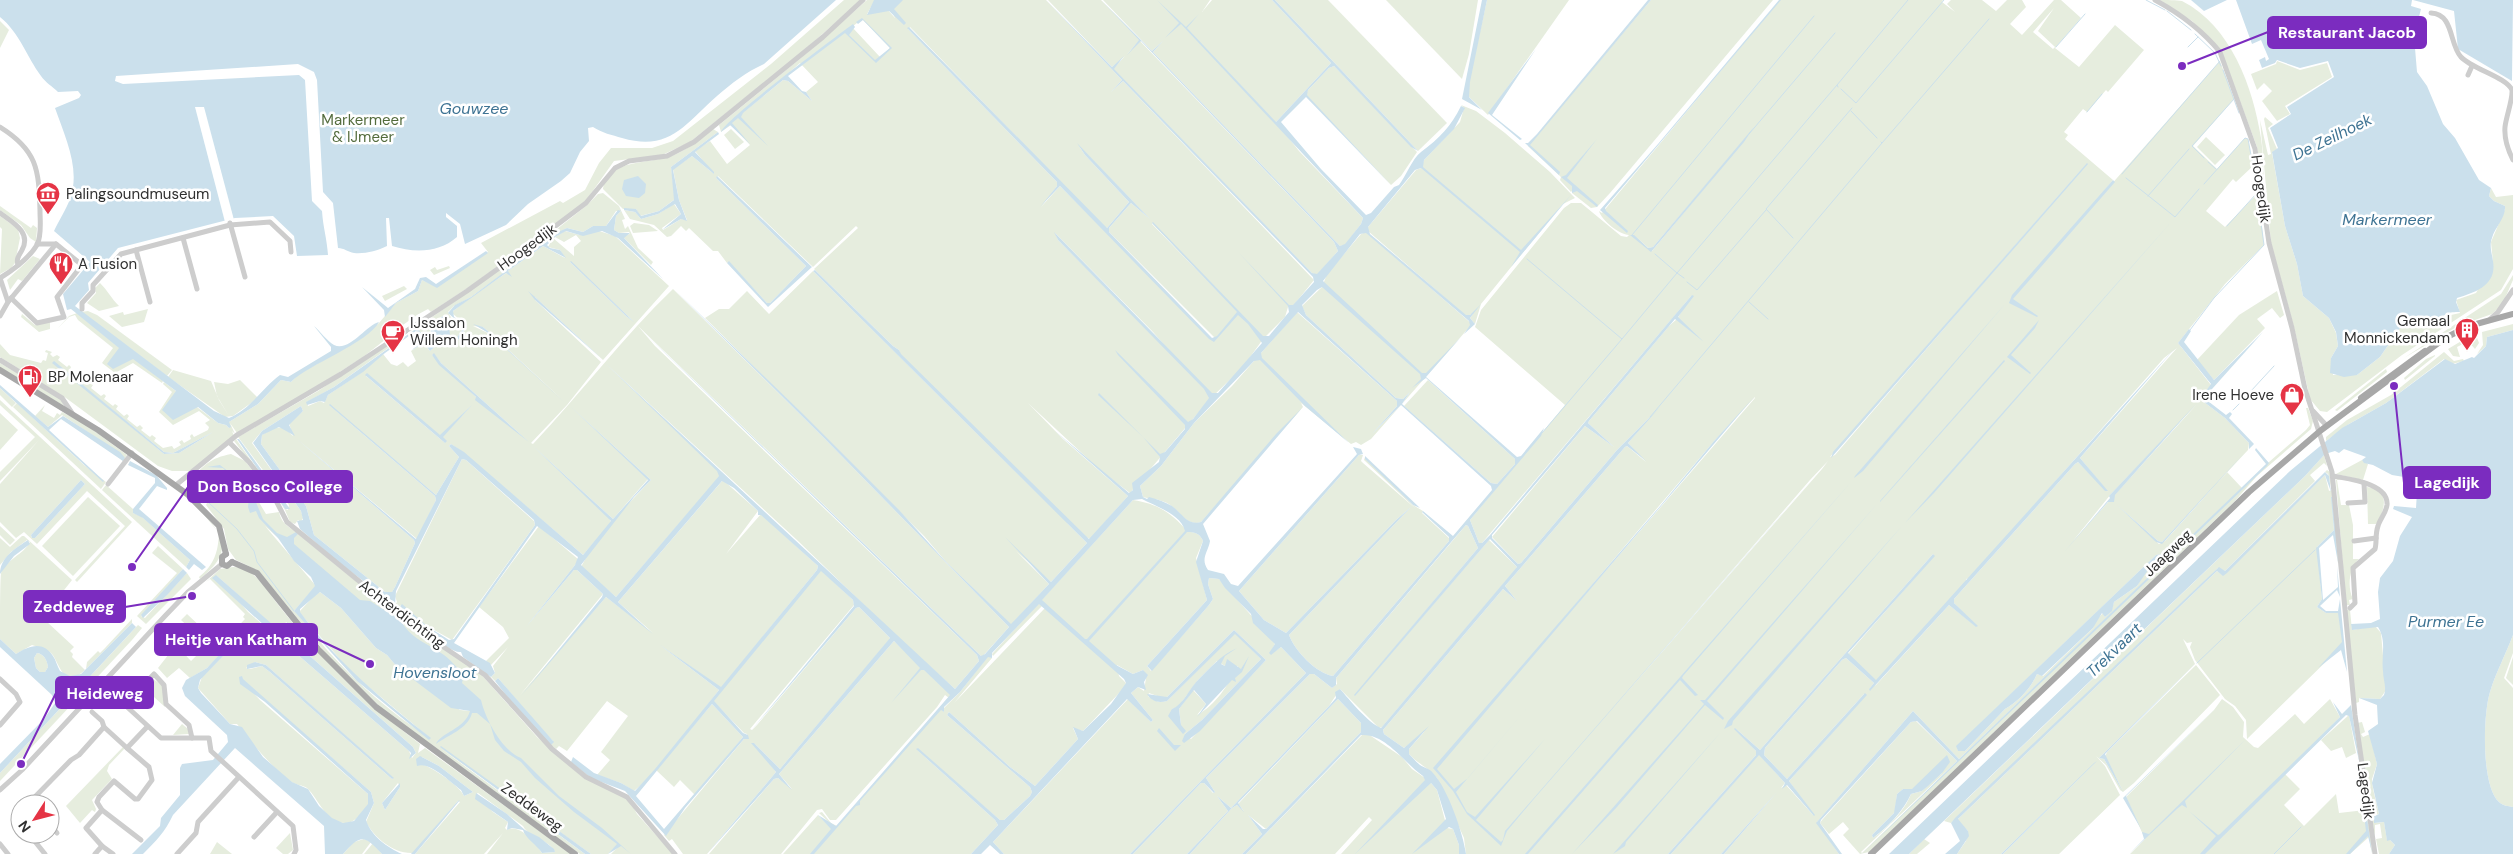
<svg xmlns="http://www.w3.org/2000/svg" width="2513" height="854" viewBox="0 0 2513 854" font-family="'DM Sans',sans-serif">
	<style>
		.green { fill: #e6edde; fill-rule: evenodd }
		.water { fill: #cbe0ec; fill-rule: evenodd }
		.pier { fill: #fff }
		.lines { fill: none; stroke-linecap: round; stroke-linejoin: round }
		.stream { stroke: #cbe0ec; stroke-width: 1 }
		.minor { stroke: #cdcdcd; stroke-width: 5 }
		.major { stroke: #a8a8a8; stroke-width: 6 }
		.labels { text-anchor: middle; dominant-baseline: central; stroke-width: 5; stroke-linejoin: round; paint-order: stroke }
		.park-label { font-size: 15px; fill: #546c3d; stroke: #fff }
		.street-label { font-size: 15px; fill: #303030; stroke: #fff }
		.poi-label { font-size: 15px; fill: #303030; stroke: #fff; text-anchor: start }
		.water-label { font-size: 16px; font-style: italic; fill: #3e7393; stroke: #fff }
		.leader { fill: none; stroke: #7b2cbf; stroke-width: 2 }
		.callout-dot { fill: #7b2cbf; stroke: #fff; stroke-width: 2 }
		.callout { fill: #7b2cbf; stroke: #7b2cbf; stroke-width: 2 }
		.callout-label { font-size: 16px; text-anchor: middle; font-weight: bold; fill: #fff }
	</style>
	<rect width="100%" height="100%" fill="#fff"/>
	<g class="green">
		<path d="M844,0h17l-59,52 -112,90 -28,13 -48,6 -29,41 -113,83 -41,27 -3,-3c-24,12 -43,32 -65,48 -41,27 -83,51 -126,76l-7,-10 5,11 -3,-3 2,5 -44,35h-18l-14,-5 -92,-68 -66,-41v-13l10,11 31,8 2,-3 3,1 2,-8 -3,-1 1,-2 6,2 -2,2 3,3 4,-2 3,2 -2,3 9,7 2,-2 2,2 -1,3 7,6 2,-3 3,3 -2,2 7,7 3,-3 3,3 -2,3 10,8 3,-2 2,2 -2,3 9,7 2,-2 3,2 -2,3 8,7 3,-2 2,2 -2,3 10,8 3,-2 3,3 -2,2 9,7 2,-2 4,3 -2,3 9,7 9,-2 2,3 7,-4 -2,-3 3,-2 2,3 7,-4 -1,-3 2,-2 2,3 14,-7 1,-3 -4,-4 5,-3 -11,-9 -26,14 -14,-13 13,-20 -9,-8 1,-2 54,41 8,2 3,3v-6l29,-18 23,-24 10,2 8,-8 53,-30 27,-21 17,-20 22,-12 4,-11 15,7 51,-35 -7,-9 79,-42 3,2 22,-13 14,-27 12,-15h41l21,-7 98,-77zM59,367l11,8 94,77 9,1 40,-21 -34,21 -15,1z"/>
		<path d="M867,0h8l-8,14 19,-6 9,10 -6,-12 5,-6h152l76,80 -11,12 12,-11 191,199 -21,26 -5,1 -3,10 -22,22 -20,28 -34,33 -79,93 -29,-22 -73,-68 35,36 65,57 -38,43c-9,-3 -12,-13 -23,-16l20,20 -36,39 -35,-31 33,33 -38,41 -64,-62 -23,-27 -219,-218 14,-9h10l18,-18 22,23 44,-43 241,239 -154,-156 -1,-4 -6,-4 -79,-77 44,-41 -2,-2 -43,41 -95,-91 -2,2 90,88 -36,37h-3l-38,-41 -2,1 -9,-12h-5l-24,-23 -3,3 -5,-5 -10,10 -4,1 -13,-12 -24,-6 -6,-9 11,2 6,7 17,-5 16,-10 7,10 -19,14 1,2 18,-11 6,1 -8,-20 -6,-31 19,-13 22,18 -19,-23 15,-10 17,23 23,-19 -19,-20 -10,7 -2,-7 88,-72zM862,19l28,29 -10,9 -28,-30zM910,27l194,200 3,1 22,-26 -44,-47 -6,-9 71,73 -19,-16 -22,25v4l106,106 -1,3 -154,-155 -19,21 16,-21v-4l-149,-153zM800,63l18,19 -12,10 6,9 -24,-20 -5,-1 -39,32zM1152,223l70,73 -70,-72zM1055,233l98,99 27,31 -122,-123z"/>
		<polygon points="1048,0 1101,0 1140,40 1127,54 1140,41 1334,242 1338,251 1317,275 1312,273 1113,69 1125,56 1112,67"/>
		<polygon points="1103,0 1210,0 1202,12 1212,0 1272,0 1331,63 1276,122 1299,151 1363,218 1361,224 1345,245 1340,246 1153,52 1163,41 1152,51"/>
		<polygon points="1275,0 1328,0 1447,123 1418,151"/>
		<polygon points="1386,0 1478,0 1469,54 1462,79"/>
		<polygon points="1487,0 1569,0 1488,115 1466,94"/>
		<polygon points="1651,0 1773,0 1610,193 1597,207 1591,208 1572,193 1573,190 1571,192 1560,180 1561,177 1528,146"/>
		<path d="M1780,0h163l-1,2 13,10 -8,-8 4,-4h31l14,11 11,-11h15l4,7 -16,17 12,11 32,-35h7l20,18 -26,30 24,19 36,-42 29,25 -36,42 -2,-2 -19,22 -4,-3 -19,23 4,3 -3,4 48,41 -26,32 133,-151 14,38 -41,47 24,23 28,-31 3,1 5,27 -17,16 -3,-3 -27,32 19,16 33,-34 6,52 -39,39 -47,59 33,42 -11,14 25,19 24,25 -1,7 -86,92 -4,-1 -41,-36 42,39 6,-3 62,-69 15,16 -283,271 -46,-48 -96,111 22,32h-115l53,-62 -56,62h-50l88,-100 26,29 -4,5 5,-3 28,31 -25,-35 77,-86 -2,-1 -77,85 -23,-24 1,-7 77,-88 4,-2 28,25 -5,6 7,-4 73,-80 28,22 -23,-24v-4l121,-135 3,-2 30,30 -28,-34 97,-110 -13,10 -194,220 -4,1v4l-90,98 -28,-27 86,-98 -1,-2 -173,196 -25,-22 21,23v4l-88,99h-202l-2,-16 -27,-60c-8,-10 -19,-14 -28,-24v-5l16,-18 -21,17 -20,-14 -1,-4 120,-141 14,12 -12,-15 120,-139 2,-1 19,16 -18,-19 25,-29 -36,36 -96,113 -3,1 -26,-27 93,-111 29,21 -26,-24 1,-2 80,-95 8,-7 15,-24 -210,248h-3l-9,-23 95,-115 -90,-78 6,-17 83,-102 7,-5h10l40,33 6,1 2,-2c-9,0 -28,-15 -30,-24l3,2zM2054,8l-16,23 17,16 -2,2 -20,-17zM1751,132l-99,119 -18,-16 14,13 5,-1zM2087,163l-252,292 -5,2zM1755,397v1l-236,273 196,-231zM2197,404l-124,137 38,-47zM1828,461l-6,8 -208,238 196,-227zM2162,554l-17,18 -8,14 -23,16 -3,9 -6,6 -2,-4 -7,7 -3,8 -50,48 -6,-2c-6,14 -19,28 -32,35l-40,42h-7l-1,-5 199,-191z"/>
		<path d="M2160,0c6,0 17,0 22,1 49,25 71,86 79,137 3,21 2,43 4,64l-8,-55 -36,-97 -29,-29z"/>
		<polygon points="0,21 9,30 0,48"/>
		<polygon points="2277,61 2300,70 2327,63 2332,77 2285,106 2290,114 2277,121 2262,101 2272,91 2264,83 2257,90 2251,74 2276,64"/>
		<polygon points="1334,66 1417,152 1401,176 1391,185 1306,95 1308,90 1329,68"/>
		<polygon points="1461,105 1476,111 1505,133 1550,172 1575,198 1563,204 1556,212 1481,304 1475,324 1470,318 1473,314 1466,316 1368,231 1368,227 1416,170 1421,168 1424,160 1460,122 1464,108"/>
		<polygon points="2265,117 2273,124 2268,128 2277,149 2272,153 2285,226 2297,264 2303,296 2329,318 2336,333 2338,346 2331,358 2333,375 2357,375 2380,357 2402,325 2426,317 2437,326 2451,315 2460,313 2456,300 2476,293 2493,262 2491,242 2505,209 2505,206 2494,201 2489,196 2491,188 2496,197 2513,195 2513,269 2501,290 2402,355 2327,412 2320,411 2310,399 2294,327 2271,243 2260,120 2268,155 2271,154 2264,119"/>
		<path d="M713,129l5,3 -47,35 4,32 -16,12 -19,5 -4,-7h-13l-20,-20c6,-32 48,-24 71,-34 14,-6 27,-16 39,-26z"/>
		<polygon points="731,129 744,142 735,149 724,135"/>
		<polygon points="2206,137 2225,155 2215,165 2197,147"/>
		<polygon points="603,193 619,206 625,219 622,220 625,229 628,226 638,248 653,262 651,265 624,238 624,235 630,234 629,232 619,233 614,230 616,216 621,211 616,211 606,226 593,226 583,232 567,228 554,235 552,233 586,206 598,194"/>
		<polygon points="0,206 31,228 33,225 37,228 36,242 30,238 21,225 0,210"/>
		<polygon points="0,216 18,229 20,238 15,263 11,268 0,274 2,229 0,227"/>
		<polygon points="634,223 649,225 658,231 633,233 630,226"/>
		<path d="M565,231l15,4 19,-4 16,5 54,50 -66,74 -68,-63v3l66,62 -34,43 -36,38 2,1c48,-51 90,-107 140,-155l151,149 185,189 -27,30 -344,-331 17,20 322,309 2,6 -24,28 -60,-54 -98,-95 -192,-177 113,108 2,5 -104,121 -35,-30 14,-26 -12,14 -119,-102 -13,-9 -2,2 10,11 -23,38 -107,-90 106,91 1,4 -19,39 -120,-100 117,101 1,3 -20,44 -3,5h-7l-71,-57 -8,-29 -45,-62 1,-9c16,-9 18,-11 31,1l-4,-13 14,-12 -2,-5 -39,25 -10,12 49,68 2,7 -2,4 -3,-2 -3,4 -5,-2 -5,-12 -14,-22 -37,-47 2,-2 49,70 3,1 1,-5 -51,-68 80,-46 71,-48 2,3 -57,41 -27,15 1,4 12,-5 4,2 4,-8 34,-23 21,-18 8,10 6,2 6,-4 5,5 8,-6 -5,-10 12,-8 7,8 7,-6h18l12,-19 -15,-13c2,-5 46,-34 54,-40l2,1v-3l35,-25 22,12 -5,-8 -12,-3 5,-9 21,18v-9l7,-6 -5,-6 -12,7 -9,-5zM570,262h1l62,59 -7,-5zM473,326l10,1 7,6 76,70 -76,-69zM434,354l7,9 88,79 -50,-42h-3v-3l-44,-42zM366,374l74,62 31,-30 -29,31 3,6 -79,-67zM571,407l80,73 -44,46 4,-4 -2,-4 -76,-72 80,73 35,-40z"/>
		<polygon points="1366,232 1472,324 1402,404 1410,392 1403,399 1396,398 1306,315 1302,306 1322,287 1327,274 1361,234"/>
		<path d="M549,235l3,2 -8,7 -73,53 -17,9 -6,6 4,7 12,8 -10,15 -17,1 -7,4 -12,-18 -10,5zM443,316v7l4,2 2,11 -15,2 -5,-10 3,-5z"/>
		<polygon points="33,256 40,259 22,281 18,279 10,290 7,280"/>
		<polygon points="449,266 450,268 434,275 430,270 435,267 437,270"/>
		<polygon points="2513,275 2513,280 2502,305 2492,314 2458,326 2404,358 2501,294"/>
		<path d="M100,283c8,8 11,15 19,23l-20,5 -12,-8 9,-10 -1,-5z"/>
		<polygon points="404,286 407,289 385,301 382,296"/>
		<polygon points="2277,291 2284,315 2280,318 2272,308 2257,319 2265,328 2214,380 2197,360 2239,315"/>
		<polygon points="148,309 144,322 122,327 109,316 123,312 124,315"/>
		<polygon points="88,311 97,315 172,370 167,376 81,312"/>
		<path d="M1297,312l100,89v5l-25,28 29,-29 -30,34 -10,6 -5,-3 -5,2 -50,-41 2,4 -102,115c-15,5 -21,-12 -34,-19 -8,-4 -16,-4 -24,-6l-3,-11 21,-20 33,-43 38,-37z"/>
		<polygon points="77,313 163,381 162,383 133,363 115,373 102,363 113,348 78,320 75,315 69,317 58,328 69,316"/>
		<polygon points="22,314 35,325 50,322 50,329 39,332 21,317"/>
		<polygon points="2513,324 2513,330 2487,337 2486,346 2477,354 2483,345 2482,332"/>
		<polygon points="2476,335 2479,343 2475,349 2466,339"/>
		<polygon points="2463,340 2465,343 2457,347 2460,357 2453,356 2448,349"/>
		<polygon points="2444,352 2454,361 2463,359 2464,361 2452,364 2444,359 2386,403 2349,424 2326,441 2326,437 2347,420 2391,395"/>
		<polygon points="2435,355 2435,356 2405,380 2404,378 2426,359"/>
		<polygon points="0,363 61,399 64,406 0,367"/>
		<polygon points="2386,369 2387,372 2337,411 2335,410"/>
		<polygon points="173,370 211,381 219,400 229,416 217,396 214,382 228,384 240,380 258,398 233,416 225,417 168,377"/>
		<polygon points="1428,380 1515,459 1515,464 1497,484 1491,483 1404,406"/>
		<polygon points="0,388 16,403 12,407 0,395"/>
		<path d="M0,400l132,122 -55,60 -2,-2 50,-54 -38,-35 -50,53 -13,-12 -8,6 -16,-16v-38l39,-44 -39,41v-9l35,-35 -35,-32zM81,480l4,4 -50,54h-3l-1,-3z"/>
		<polygon points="17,403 84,465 106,482 101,489 13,407"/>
		<polygon points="45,405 42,411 54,418 57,413 60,415 62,412 82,422 127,455 123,461 98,439 62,415 48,427 35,416"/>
		<path d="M2306,408h2l5,13 -2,8 -54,47 -23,26 -365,350 -9,2 -17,-19 6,-6 -6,-7 -14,12 -9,-11 2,-3 89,-98 5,-1 41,40 -96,91 1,1 407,-391 37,-32 4,-5zM1942,773l-20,18 -11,3c-6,16 -23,34 -38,44l-1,-3 23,-23 2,-18 6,-5 7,2 10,-8z"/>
		<polygon points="0,413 18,430 0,450"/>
		<path d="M231,454l14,7 23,30 -11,8 9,15 13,-2c2,10 8,14 17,20l118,97 65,43 58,65 43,38 36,16 14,10 7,13 36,40h-62l8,-8 -1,-2 -10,10h-17l-151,-106 145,106h-5l-199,-146 -53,-52 -69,-85 -23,-11 -8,-11 -4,-20 -18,-24 1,-2 -16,-14 -1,-6c12,-18 21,-25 41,-29zM265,526l205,185 -10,-1 -60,-40 -13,-15 -11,-7 -35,-40 -21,-16 -5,3 -16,17 53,61 78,65c-38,-24 -72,-54 -103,-88 -11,-13 -20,-28 -33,-39l22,-25z"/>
		<path d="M1359,455h4l-2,6 2,2 53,46 -52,-49 1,-3 48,48 10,6 -1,2 27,25v3l-116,135c-17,-3 -38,-25 -44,-41l122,-128 -15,13 -110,113 -22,-13 -25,-29z"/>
		<polygon points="2324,455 2327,466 2324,463 2310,475 2315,481 2225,571 2218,568 1951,823 1944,821 2305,476"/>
		<polygon points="462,459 466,460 534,521 535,525 452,640 427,626 401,605 398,609 395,605 397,602 395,596"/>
		<polygon points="2362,460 2368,464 2363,480 2336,474"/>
		<polygon points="2327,470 2330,472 2340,563 2338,563 2332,506 2334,530 2317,547 2322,599 2317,607 2326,613 2339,611 2343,645 2247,739 2246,720 2235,706 2225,699 2195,660 2190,647 2192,642 2187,643 2183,639 2195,664 2099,758 2104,759 2123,791 2105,757 2107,752 2196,665 2220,695 2134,783 2123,792 2120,790 2106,765 2096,756 2105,766 2120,795 2059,854 2003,854 2097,761 2001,854 1957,854 1966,841 1968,831 1957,820 2217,571 2223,575 2325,475 2329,491 2332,490 2328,474 2325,472"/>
		<path d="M2338,479l8,1h-9l4,25h8l4,20v34h6c-10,9 -12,28 -6,40l-4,1 1,5h-4l-10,-125z"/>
		<path d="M723,480l35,31 -32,43 35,-40 57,52 -1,4 -96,118 -61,-43 59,45c-25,31 -54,76 -85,101l-13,-8 -24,-8 13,-15 -9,-8 27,-36 -21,-15 -40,50 -8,-5 -3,3 -5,-4 2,-4c-20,-20 -37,-42 -55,-63l-3,3 -4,-4 4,-4 -2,-7 15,-19 -17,18 -5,-4 23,-23 -6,-11 -24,-20 60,-81 40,34 -53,67 48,-57h3l26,24 -83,101 86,-98 47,36 -35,-31z"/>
		<polygon points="106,485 133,509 133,513 141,516 190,560 186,567 102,490"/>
		<path d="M2367,487c24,2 18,24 9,37h-8z"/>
		<polygon points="88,497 120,526 73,576 42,546"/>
		<path d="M1133,500c24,4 37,11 55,32 8,0 12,2 15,9l-7,17 11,42 -60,66 4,5 58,-66 4,-6 -5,-15 1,-6 10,1 53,60 3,5 -5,9 1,1 10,-7 25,26 -176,181h-126l-11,-12 135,-143 23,23 2,-2 -22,-27 7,-6 6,4 2,-13 -3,-8 -10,4 -16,-9 2,11 7,7 -2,5 -41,43 -10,-3 5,11 -43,47 -25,-19 -61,-55 -2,3 83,72 2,5 -2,4 -26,24h-4l-84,-71 79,71 3,5 -27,29h-188l35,-39 14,14 1,-3 -14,-13 3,-1 9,11 6,3 103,-118 4,4v-4l16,-16 28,-36 4,2 -38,45 91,-95 -3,-2 -49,50 -1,-2zM1234,630l32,30 -75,79 -6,-5 17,-14 59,-61 -26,-26 -68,68c-8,2 -13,0 -19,-5l1,-3 11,4h7zM1217,661l8,5h13c-10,19 -22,39 -41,49l9,-11 -13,-14 -14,19 2,16 -9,-16 6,-2 20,-27z"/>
		<path d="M200,510c27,28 32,43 0,69l-1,-2c15,-12 19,-24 20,-44z"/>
		<polygon points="1466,525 1468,526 1478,548 1354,696 1489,540 1517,567 1516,569 1382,727 1379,728 1340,689 1329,706 1231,808 1217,796 1228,811 1187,854 1133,854 1201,783 1204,783 1213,793 1215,792 1206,778 1310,674 1314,674 1332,688 1337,684 1336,678"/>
		<polygon points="0,526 15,540 10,545 0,535"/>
		<path d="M22,536h2l48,44 -19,24 3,3 -10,14 28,26 -4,4 3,3 -1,3 13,13c-23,21 -26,-10 -34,-17 -5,-4 -13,-6 -19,-8l-16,9 -16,-15c0,-12 0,-58 1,-66 6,-14 23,-19 29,-31l-3,-2 -16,12 -11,13v-27l10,9z"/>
		<polygon points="158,546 183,569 141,616 145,618 187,573 191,579 146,624 137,616 177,573 152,553"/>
		<path d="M233,567c21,1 32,20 43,35 43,55 88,100 144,142l-2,9 7,-5 146,106h-84l16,-21 -19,21h-69l45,-52 -2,-1 -45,52c-20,1 -39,-16 -47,-31l8,-19 -3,-11 -132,-115 21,23 108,94 1,10c-6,7 -13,19 -23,19 -20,1 -27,-24 -39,-35 -4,-3 -12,-3 -17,-7 -21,-17 -37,-36 -53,-57h-7l-32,-36 4,-11 44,-45 23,12 -20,-17 -42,41 -17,10 -11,-10 -12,10 -9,-10 18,-23 15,16 12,-12 -9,-8 3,-6 -16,-15 6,-6 33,31 25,-26 -2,-2 2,-3 -35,-35 -4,3 14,-13zM216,575l65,58 5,-11 2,2 -3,10 128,113 3,6 -4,5 -3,-7 -126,-109 -5,2 -6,-2 4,-6 -28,-24zM255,662l11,3 127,113 -1,1 -122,-107 -8,-6 -12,3 -4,-1zM422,757l17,9 34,26 -9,4c-3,-9 -34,-31 -44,-32zM398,783l2,4 -15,23 -3,-7zM478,793l45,33c6,12 26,13 32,26l-13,1c-7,-11 -23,-30 -35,-23l-2,-2 3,-6 -15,-10 -17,-18z"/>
		<polygon points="821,570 853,600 854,605 750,729 752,730 757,725 856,608 859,607 890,638 889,640 780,769 754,743 776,772 707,854 683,854 672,839 669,841 664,835 744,739 748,738 747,734 744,733 713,701"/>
		<polygon points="2346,610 2350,610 2352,630 2375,626 2381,633 2386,690 2380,699 2359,698 2359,702 2356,703"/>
		<polygon points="132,619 132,623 86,669 87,662 98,651 100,653 105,648"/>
		<polygon points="138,625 142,628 132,640 0,781 0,773"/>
		<path d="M2513,635v18l-9,25 9,10v119c-5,-1 -10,-1 -14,-5 -18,-16 -16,-88 -9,-110 6,-20 16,-38 23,-57z"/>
		<polygon points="894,641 951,695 949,698 945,695 937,707 836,820 830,820 822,809 817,810 781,854 709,854 774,779 778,778 792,789 779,774"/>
		<path d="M37,653c7,1 10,7 11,14l-3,5h-5l-4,-4 -2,-10z"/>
		<polygon points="2513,657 2513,685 2506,678"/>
		<polygon points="153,679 162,685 165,707 144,688"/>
		<polygon points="1338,699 1361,723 1361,732 1266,829 1248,815 1262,834 1242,854 1190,854 1232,808 1237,805 1244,811 1238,804"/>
		<polygon points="2222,699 2233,707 2244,722 2243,737 2254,747 2258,748 2295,714 2304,724 2330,699 2340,717 2285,774 2300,789 2284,805 2304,826 2336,794 2339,813 2365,810 2371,834 2372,854 2369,837 2350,854 2130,854 2145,839 2126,797 2214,710"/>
		<polygon points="712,704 743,737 695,795 680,780 674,787 656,770"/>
		<polygon points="2349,715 2356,753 2346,758 2342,747 2331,751 2321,740"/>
		<polygon points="2362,722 2365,732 2361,734 2363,737 2370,734 2377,764 2372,779 2373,789 2379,814 2374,815 2375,823 2384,822 2387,840 2390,840 2395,845 2389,854 2379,854 2376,839 2382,838 2380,824 2375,825 2375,837 2357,723"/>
		<polygon points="182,724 188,729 189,734 173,735"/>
		<polygon points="1368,734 1402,757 1412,769 1425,778 1427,784 1431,783 1437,790 1447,828 1453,829 1459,845 1459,854 1341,854 1372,820 1369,817 1335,854 1246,854 1362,735"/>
		<polygon points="123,747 125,748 109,765 107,771 112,779 92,800 96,809 95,812 92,810 80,823 66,806"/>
		<polygon points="290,833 293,850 288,854 283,854 276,848"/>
		<polygon points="364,839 371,842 362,854 343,854 354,842"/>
		<polygon points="1924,839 1930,843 1917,854 1909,854"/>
		<polygon points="217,842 232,854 210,854"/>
		<polygon points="373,843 382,854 364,854"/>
	</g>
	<g class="water">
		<path d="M0,0h836l-72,64c-18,8 -32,19 -47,32 -32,28 -47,56 -95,42 -10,-3 -20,-5 -29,-11l-5,1 1,13 -9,11 -10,21 -9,8 -33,23 -22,21 -41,19 -5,-20 -14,-11v4l11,9v11c-18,16 -43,16 -65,9l-3,-28h-3l1,28c-10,5 -22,8 -33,7 -6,-1 -10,-5 -16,-5l-5,-45 -10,-11 -6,-112 -3,-8 -16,-8 -182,12 -1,5 8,3 176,-9 6,5 7,121 10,10c1,16 5,28 6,44l-31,1 -3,-20 -21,-20 -38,2 -117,30 -30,35 1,7 -14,16 139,105 15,7c22,-9 33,-30 51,-43l8,2 43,-26v-4l-17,-21c6,5 13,15 20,19 16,7 32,-20 45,-23 -11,21 -70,42 -88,60l-10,-2 -23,24 -29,18 2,5 -2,1 -3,-3 -8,-2 -20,-16 -25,13 -11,-10 14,-19 -43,-32 -20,10 -6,-5 12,-16 -48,-39 -4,1 -4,-16 27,-32 -36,-31c5,-11 12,-21 16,-32 11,-30 -5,-62 -15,-91l24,-10 2,-3 -3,-4 -20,1c-5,-5 -13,-10 -17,-16 -14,-19 -22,-44 -41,-59z"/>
		<polygon points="874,0 903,0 894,9 906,23 904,25 889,11 867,15"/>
		<path d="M1046,0l66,67 12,-11 -10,13 198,204 5,1 21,-23 -4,-9 -193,-201 -14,14 12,-15 -38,-40 51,51 11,-10 -10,11 187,194 5,-2 16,-20 2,-6 -182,-194 -16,14 14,-15 -22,-23 29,27 13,-13 -12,14 89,94 55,-59 -59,-63h3l143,151 -7,-4 -77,-81 -5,2 -21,22 -1,5 84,90 -85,-88 -25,25 40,47 45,46 5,-2 23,-26 5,-2c7,-9 13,-26 22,-33 19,-14 30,-26 40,-46l4,2 -11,21 -30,31 -1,7 98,83 50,-55 -60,72 9,-15 -99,-84 -6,2 -47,57 2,7 96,81h4l11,-11 -11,14 5,6 -11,10 6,-9 -1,-4 -103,-88 -6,1 -37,47 99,92h4l35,-36 -35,40 91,80 4,-1 23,-28 -3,8 -71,84 9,23h3l8,-8 184,-219 18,-21 2,1 -16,21 26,25 -29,-23 -86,102 -1,2 26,24 -29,-21 -93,109v3l26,26 3,-1 96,-113 43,-43 -32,36 18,18 -19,-15 -2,1 -120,139 12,15 -14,-12 -120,141 1,4 20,14 25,-22 -20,23v5c3,3 7,8 11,11 4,3 9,3 13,8 15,16 30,60 33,81h-7v-9l-6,-16 -4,-2 -37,27 34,-35 -9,-29 -6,-7 -76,71 70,-74 -2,-4c-18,-12 -37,-43 -62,-41l-115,119h-4l20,-20 -14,-19 15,14h3l95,-97v-9l-23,-24 -100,104 6,9 -7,-7 -5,3 -42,46h-3l41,-43 -11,-15 14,12 98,-102 7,-8 -1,-6 5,-3c9,10 28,34 41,39l136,-161 -27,-28 -135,157 -1,-1 124,-147 -10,-22 -2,-1 -14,16 -116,137v7l-4,3 -18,-14h-4l-104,104 9,14 -1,1 -10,-10h-3l-68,71h-3l176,-181 -25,-26 -10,8 -2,-2 6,-9 -22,-21 -2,-9 -26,-26 -6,-9 -10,-1 -1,6 5,15 -4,6 -57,66 -5,-5 60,-66 -11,-38 7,-21c-3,-7 -7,-9 -16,-9l-98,109 27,24 17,9 10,-4 5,5 -4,7 2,8 -8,-3 -7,6 22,27 -2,2 -24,-23 -134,143 11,12h-4l-10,-9 -9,9h-10l27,-29 -3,-5 -79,-71 2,-1 82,72h4l26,-24 2,-4 -2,-5 -83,-72 2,-3 61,55 25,19 43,-47 -5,-12 10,4 28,-27 15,-21 -2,-4 -85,-75 -47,49v5l-4,-1 -28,35 -16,15v5l-3,-2c-28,31 -53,60 -81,91v4l-4,1 -42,48h-4l21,-25 -13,-14 18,11 114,-131 -26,-25h-3l-30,33 29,-35 -26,-27 -115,133 13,16 -14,-12 -4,1 -67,75 69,-82 -25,-29h3l26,26 110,-131 -31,-31 -3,1 -106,124 104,-126 -1,-6 -32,-29 -107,130 29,32 5,2 1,4h-5l-59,69 -19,28 -41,-45 -34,-13 -20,-16 2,-5 21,16 27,10 14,8 20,-22 64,-79 -59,-45 61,42 96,-117 1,-4 -57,-51h-3v-4l-24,-23 -12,-7 -104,121 35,32 -47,-37 -85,99 81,-99 1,-3 -26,-24h-3l-48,57 49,-62 3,-8 -41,-31 -83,117 36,20 5,10 -4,4 -28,-20 -2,-5c-12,2 -53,-34 -63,-43l4,-5 25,22 22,14 5,-1 81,-114 -1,-5 -68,-60 -4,-1 -66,132 -1,14 -58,-44 -37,-32 -3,-8 6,-1 -2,-9 -48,-68 9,-12 39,-25 2,5 -14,14 6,11 -16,-9 -17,8 -1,9 45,62 8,29 71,57h7l3,-5 20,-44 -1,-3 -117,-101 119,100 20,-39 -1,-4 -106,-91 1,-1 106,91 23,-38 -10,-11 2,-2 13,8 119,103 28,-34 -78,-75 80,73 35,-39 -77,-73 80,73 -17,17 -53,68 35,32 103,-121 -2,-5 -112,-108 350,326 24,-28 -2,-6 -340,-329 344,330 4,-2 24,-27 -185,-189 -149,-148 128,124 96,96 48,53 64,61 38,-40 -44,-47 46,45 36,-39 -274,-272 2,-1 78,76 6,4 2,4 188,185 39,-43 -73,-65 74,62 4,-3 -1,-7 27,-21 1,-5 -17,-20 -45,-42 1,-2 61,61 5,-2 20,-23v-4l-67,-70 -3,-5 73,72 5,-3 16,-21 -5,-9 -146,-149 -4,-8 158,161h6l44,-50 -14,-19 -10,-9 -24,27 -5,-3 -149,-153 -20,21 17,-21v-4l-150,-154 2,-1 198,201 22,-26 -44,-47 -8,-12 73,76 -19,-16 -22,25v4l103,106 5,-2 20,-24 -85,-89 1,-1 110,114h6l20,-24 -1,-6 -49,-53 50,52h4l21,-23 -1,-5 -190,-196 -12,11 11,-12zM1322,287l98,87 1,5 -9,9 14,-10 89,81v5l-18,20 -6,-1 -89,-79 8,-12 -7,7 -7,-1 -90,-83 -4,-10 15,-15zM1298,312l99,89v5l-25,28 29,-29 90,81 1,4 -39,46 -30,-25 -1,1 27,25v4l-116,135c-17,-3 -38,-25 -44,-41l122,-128 -15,13 -110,113 -22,-13 -25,-29 120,-136 4,-1 -2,-5 -8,-2 4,7 -119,132 -7,-2 -7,-10 -16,-4c-8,-12 0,-17 2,-29l-7,-17 99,-116 -26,26 -75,88c-14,4 -19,-9 -29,-16 -7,-4 -15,-7 -23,-9l-2,2 -4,-2 -3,-11 21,-20 33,-43 60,-62 6,-1 45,46 44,37 -87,-85 -1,-5zM1142,499c13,7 39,15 43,32l-98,108h-2l-43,-39 91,-100zM712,704l31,33 -79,92 -28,-33z"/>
		<polygon points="1482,0 1487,0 1470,82 1469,97 1482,110 1462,99"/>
		<polygon points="1648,0 1651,0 1530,145 1560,172 1559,175 1525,143 1528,143 1537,134"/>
		<polygon points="1779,0 1781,0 1605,208 1606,211 1628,231 1627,233 1600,210 1658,144"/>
		<polygon points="2191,0 2227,0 2204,11"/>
		<path d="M2236,0h176l-1,6 10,3 -7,27 3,36 10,14 16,38 12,14 24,42 12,8 -2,8 5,5 11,5c1,12 -10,21 -13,32 -3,7 0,16 1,23 4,24 -17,31 -36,37l-1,4 4,10c-11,0 -18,1 -22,13l-12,-8 -24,8 -22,32 -23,18 -13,2 -14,-4 1,-15 7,-12 -2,-14 -7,-14 -26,-22 -6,-32 -12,-38 -13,-74 6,-4 -8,-20 21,-14 -4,-7 47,-30 -6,-16 -28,7 -23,-8 -2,3 -13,5 -3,-8 6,-3 1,4 3,-2 -8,-19 -9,4z"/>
		<polygon points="2413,0 2513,0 2512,81 2458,49 2454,11"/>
		<path d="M862,18l30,30 -16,15 -31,-30 -57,43 14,15 4,1 6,9 -24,-20 -5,-1 -40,33 -2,4 27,29 -30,-28 -6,5 18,21 -20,-19 -9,7c4,-13 113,-94 132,-108l2,3 -6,8 26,25 15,-12 -27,-28 -5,4 -2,-2z"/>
		<polygon points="1536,49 1492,115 1522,139 1520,140 1488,113"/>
		<polygon points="1754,127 1744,142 1651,252 1630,235 1634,235 1648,248 1653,247"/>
		<polygon points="718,132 719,134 695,152 714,172 714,174 692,156 673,170 679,200 687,221 681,219 662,230 681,214 675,204 658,214 641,219 635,212 624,210 624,208 636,209 641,216 659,211 674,200 671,167"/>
		<polygon points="1597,139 1567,178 1598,205 1597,207 1577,191 1572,193 1572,186 1561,177 1566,175"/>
		<polygon points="2087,163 2088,164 1831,458 1833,452"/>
		<polygon points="638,176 646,184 645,193 639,198 626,196 622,189 624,180"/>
		<polygon points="717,176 812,267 768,307 727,263 729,261 767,303 770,303 806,266 716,178"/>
		<polygon points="2113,180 2115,182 2013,299 2038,316 2037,317 2009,303 2012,295"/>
		<polygon points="618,210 621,211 616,216 614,230 619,233 630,233 624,238 663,279 618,238 602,231 583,236 566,231 555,237 547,245 550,248 560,250 566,258 543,246 508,271 512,277 506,273 453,311 454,317 467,326 455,345 437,345 430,351 424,343 412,350 423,339 416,331 385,353 363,372 328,395 325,402 320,401 307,405 306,402 334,387 417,328 426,339 429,347 438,342 454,342 464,327 448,313 455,305 471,297 558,232 567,228 583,232 593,226 606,226"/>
		<polygon points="2172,221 1934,493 1905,523"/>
		<polygon points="486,251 488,253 437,288 422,280 418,291 396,303 385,317 384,310 362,287 388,308 415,289 420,278 426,277 436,284"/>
		<polygon points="570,262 571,261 634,322 626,316"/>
		<polygon points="528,291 535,297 602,359 535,300"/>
		<polygon points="2005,304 1863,471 1854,478 1855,476"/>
		<polygon points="443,316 443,323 449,327 450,335 432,338 430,326"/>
		<polygon points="2039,320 2035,328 2011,355 2031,373 2030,374 2007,357"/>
		<polygon points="473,324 483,327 490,333 566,404 490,334"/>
		<polygon points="2189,329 2191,331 2184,342 2214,380 2263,332 2204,398 2226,415 2230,412 2232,414 2229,418 2254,444 2249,449 2249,443 2225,418 2200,399 2211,384 2178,343"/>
		<path d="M2513,330v305c-7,19 -17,37 -23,57 -7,22 -9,94 9,110 4,4 9,4 14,5v47h-124l6,-9 -5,-5 -3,1 -3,-19 -10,1v-7l5,-2 -7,-31 5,-19 -9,-33 10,-7 -1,-19 -18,-7 21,1 4,-4c3,-8 -1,-15 -1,-24 -2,-15 4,-30 -5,-44l-26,3 -1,-6 20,-1 9,-4 -2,-27 2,-14 13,-17 7,-25 12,-19 -19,-8 1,-3 22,2 1,-16 -6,-10 -7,-5 -12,-2 -19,-10 -9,-2 -2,-3 4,-3 -22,-8 -5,4 -4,-2 -10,3 -20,22 -396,378h-20l401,-383 52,-43 44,-25 59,-44 10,5 17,-7 2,1 12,-12 1,-9z"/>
		<polygon points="2176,347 2080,458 2108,491 2105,491 2078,462 2075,464 1954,599 1954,603 1978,626 1976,627 1949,605 1870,691 1869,689 1874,683 1846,658 1842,660 1765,748 1764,755 1787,779 1865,693 1867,695 1789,781 1815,815 1814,816 1787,785 1782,789 1785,783 1759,755 1671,854 1668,854 1756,755 1756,751 1734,729 1735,728 1760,750 1933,554 1935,556 1848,653 1876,680"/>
		<polygon points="434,353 441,363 529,442 475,400 476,397 439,365 432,355"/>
		<polygon points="2004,360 2005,361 1880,502 1880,501"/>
		<polygon points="54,361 164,452 173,453 213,432 179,453 164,454 52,363"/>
		<polygon points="367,373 440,435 472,405 443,437 447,441 445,443 365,375"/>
		<polygon points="0,385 48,427 63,416 120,452 125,458 123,461 61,419 49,430 104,481 103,482 0,388"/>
		<polygon points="1754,397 1437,769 1454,789 1468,778 1526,709 1456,792 1467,812 1475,817 1545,739 1476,820 1501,842 1503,840 1505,831 1828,461 1533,800 1507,831 1501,846 1467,814 1453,791 1433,768 1661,505 1714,441"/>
		<polygon points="2196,404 2115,495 2114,502 2108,502 2065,551 2110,498 2109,496"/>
		<polygon points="237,439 239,439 290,509 285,509"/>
		<polygon points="2256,448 2269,463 2267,466 1862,854 1957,761 1917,721 1911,722 1821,820 1820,823 1842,854 1839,854 1816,823 1913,711 1959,759 2266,464 2255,450"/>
		<polygon points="2244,453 2162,544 2156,542 2117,505 2158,541 2162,542"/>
		<polygon points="1365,456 1420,508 1413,505 1365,459"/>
		<polygon points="130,461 156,475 167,488 167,490 157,486 139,509 206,567 202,570 194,564 189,570 186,567 190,560 143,518 133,513 133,509 155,483 155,478 128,465"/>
		<path d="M220,465l18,14 3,8 14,13 8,19 14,14 10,4 9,-5 2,2 -4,4v6l66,56 10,1 24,15 4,-2c9,24 26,27 46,41 7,5 13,13 20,19l-2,9 19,17c4,18 21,51 40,58l38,38 43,32 29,26 -10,-8 -13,8 9,-10 -43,-32 -39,-34 -14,-16 -17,-11 -9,-11 -5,-16 -13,-11h-5c-4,16 -24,22 -36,31 4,-11 29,-15 34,-33l-19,-3 -53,-40 -11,-13 -11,-7 -35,-40 -21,-16 -20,17v3c37,50 82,88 131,126l-2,2 -72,-59 -63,-70 21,-25 -4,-9 -17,-16 -16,-23 -19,-20 -3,-7 -6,2 -2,-6 1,-9 -26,-30 -16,-1z"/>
		<polygon points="2325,472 2329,476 2331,492 2325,475 2227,573 2223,576 2217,571 1958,819 1968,831 1969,836 1957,854 1945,854 1960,841 1951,823 1955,818 2205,580 2219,567 2225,571"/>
		<polygon points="81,480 85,484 35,538 32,538 31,535"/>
		<polygon points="1851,482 1683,676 1682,678 1698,695 1695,696 1680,680 1528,854 1525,854"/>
		<polygon points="2331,497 2333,497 2338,563 2333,535 2319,548 2323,600 2338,587 2337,566 2340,597 2337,590 2320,606 2326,611 2338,611 2340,599 2347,672 2341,650 2318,668 2342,642 2338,613 2326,613 2317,607 2322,599 2316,548 2334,530"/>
		<polygon points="1877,504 1707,701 1724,718 1723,720 1705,705 1617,807 1572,854 1693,717 1704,704 1700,700 1705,700"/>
		<polygon points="1902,526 1733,721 1732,725 1724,729 1728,721"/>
		<path d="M28,540l2,4 -16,12 -14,18c0,-17 16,-26 28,-34z"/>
		<path d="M2162,554l4,2 -13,13 -3,-2 -13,19 -23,16 -2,9 -7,6 -3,-4 -9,15 -51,48 -5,-2c-6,14 -19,28 -32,35l-40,42h-7l-2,-5 200,-191z"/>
		<polygon points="183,569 187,573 167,595 143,618 141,615"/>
		<polygon points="216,575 281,632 288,622 285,634 413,747 416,753 409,759 411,753 409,751 283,642 275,644 272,642 276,636 212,578"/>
		<path d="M132,623l4,4 -136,146v-9l44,-45 11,-16 -3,-8 -52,-48v-8l16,15c12,-8 27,-14 37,2 3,4 4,10 7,15l10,5 11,-2zM37,653c7,1 10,7 11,14l-3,5h-5l-4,-4 -2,-10z"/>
		<path d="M245,627h4l25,21 -6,1 -22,-17 -46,48 -2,8 3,5 29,31 12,3 21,30 29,25 16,7 11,17 13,12 11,5 11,-2 14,-17v-10l-103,-92 -25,-18 -1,-7 3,-1 1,3 128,113 3,11 -8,17c5,16 21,27 36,34h-20c-18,-19 -21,-20 -39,0h-18l-1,-28 -89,-78 -62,67c-8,17 -17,26 -30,39h-11l28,-28 1,-8 19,-23v-27l2,-4 31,-4 15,-18 -1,-7 -42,-39 -3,-8 4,-8 21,-12z"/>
		<path d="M1234,630l32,30 -66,71 -16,12 -2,-2 3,-7 17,-14 59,-61 -26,-25 -68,67c-8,2 -15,1 -20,-7l20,3z"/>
		<path d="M1237,648l-12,8 -4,8 4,2 2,-7 14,10 8,-13 -7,16 -7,6 1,4 -4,-2 -35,37 9,-13 -12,-14 -15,19 2,16 5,6 -3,3 -15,-18 4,-7c11,-4 17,-20 26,-29 12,-12 23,-25 39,-32z"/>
		<polygon points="255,662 266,665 394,778 392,779 270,672 262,666 247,669 247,665"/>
		<polygon points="2195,664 2105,754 2123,792 2104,759 2099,758"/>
		<polygon points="498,678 554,742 551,745 516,708 495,681"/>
		<polygon points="2223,701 2126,796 2141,829 2123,798"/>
		<polygon points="2333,702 2342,714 2351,705 2360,765 2349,716 2346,715 2205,854 2200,854 2216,836 2189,811 2218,835 2220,834 2340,717"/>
		<polygon points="1159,728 1174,745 1181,745 1175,751 1157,731"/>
		<polygon points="1721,732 1626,842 1625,846 1613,854"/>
		<polygon points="2245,740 2185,801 2187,808 2182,805 2178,808 2129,854 2144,839 2142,832 2149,834"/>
		<polygon points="441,746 591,854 585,854 440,747"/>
		<path d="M1947,755l3,7 -8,11 -14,13 -6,5 -11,3c-7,16 -23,33 -38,44l-1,-3 22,-22 3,-19 6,-5h9z"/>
		<path d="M420,756l19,10 34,26 -9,4 -3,-6c-10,-7 -31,-29 -44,-24l-1,-7z"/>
		<polygon points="2097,761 2003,854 2001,854 2094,763"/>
		<polygon points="400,783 400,787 385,810 382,803"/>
		<polygon points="2360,783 2362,783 2372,853 2368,836 2350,854 2346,854 2366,831"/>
		<polygon points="1777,792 1724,854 1721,854"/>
		<path d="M476,793l31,21 18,16 14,7 15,12 1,3 -13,1c-5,-8 -17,-15 -19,-23l-11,-2 -5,2 1,-8 -33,-23z"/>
		<polygon points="460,800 415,854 411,854 458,801"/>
	</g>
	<polygon class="pier" points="195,107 204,107 234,220 225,222"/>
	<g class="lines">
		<g class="stream">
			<polyline points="2146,0 2165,10"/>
			<polyline points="2167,11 2191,30"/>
			<polyline points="2195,34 2215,53 2221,66"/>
			<polyline points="2056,47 2085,14"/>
			<polyline points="2188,47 2198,37"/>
			<polyline points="2223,70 2239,113"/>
			<polyline points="1838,87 1837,85 1908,0"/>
			<polyline points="1841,89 1856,103 1944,0"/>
			<polyline points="1851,111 1877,138"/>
			<polyline points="2087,112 2102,94"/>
			<polyline points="1749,134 1835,33"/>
			<polyline points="1881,142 1882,143 1989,19"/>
			<polyline points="2204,158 2192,146 2234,99"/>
			<polyline points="2208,162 2216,169"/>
			<polyline points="2122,174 2220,61"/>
			<polyline points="2126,178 2175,217 2199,189"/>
			<polyline points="2204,184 2245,138 2248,139 2253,166"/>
			<polyline points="2148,196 2189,149"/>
			<polyline points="2227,226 2257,193"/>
			<polyline points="1632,235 1814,16"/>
			<polyline points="1793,238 1766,209 1852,108"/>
			<polyline points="1655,254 1677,273 1837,85"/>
			<polyline points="1527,259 1622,339 1677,273 1684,278"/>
			<polyline points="1687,282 1697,290 1766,210"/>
			<polyline points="1749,302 1768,319"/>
			<polyline points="2190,330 2214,298 2264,245 2254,171"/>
			<polyline points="2251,391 2274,366"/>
			<polyline points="2241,401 2249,393"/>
			<polyline points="2233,410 2239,404"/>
			<polyline points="1650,417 1882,143"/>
			<polyline points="1542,433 1622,339"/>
			<polyline points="194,489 237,529 254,551 257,562 294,611"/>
			<polyline points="2197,663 2315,550"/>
			<polyline points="2274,854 2301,827"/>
		</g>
		<g class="minor">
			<path d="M2155,0c24,13 47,30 65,52l35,97 14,94 23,85 13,61 27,83 23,243 20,139"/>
			<path d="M2431,13c23,1 18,31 30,44 11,12 45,20 51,33 1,9 -6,27 -7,37 -1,12 3,23 8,33"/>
			<polyline points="2468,75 2472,66"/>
			<path d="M0,127c37,23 39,42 40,84 0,10 2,24 -3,34 -8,13 -24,25 -37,33"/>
			<path d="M0,213c12,9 32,19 22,37 -3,6 -6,8 -4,15"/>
			<polyline points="230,223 245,277"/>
			<polyline points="183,238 197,289"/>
			<polyline points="136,250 150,302"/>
			<polyline points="11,298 37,323 64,317 57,297 82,265 56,244 37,244"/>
			<polyline points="8,302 56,244"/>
			<polyline points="82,309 82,303 93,291 93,285 121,254 230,225 270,222 290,241 291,252"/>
			<polyline points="0,316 8,302 0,278"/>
			<polyline points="2489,320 2498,312 2513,290"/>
			<polyline points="0,360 62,398 72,413"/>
			<polyline points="2313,411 2326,425"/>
			<polyline points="229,442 249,462 270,489 287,522 420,631 485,675 552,749 586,777 627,797 675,854"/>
			<path d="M2333,476c15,3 56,7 54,29 -1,8 -7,14 -9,21 -3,8 -1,16 -3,23l-22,19 2,35 -5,5"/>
			<polyline points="108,484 132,453"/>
			<polyline points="176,485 237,435 341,374 467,291 513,258 586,203 615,168 629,161 667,156 694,142 823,37 863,0"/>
			<polyline points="2348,503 2365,502 2364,483"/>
			<polyline points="2354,541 2376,538"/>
			<polyline points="0,679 16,694 20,702 0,725"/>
			<polyline points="102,684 161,738 209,738 211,751 293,826 296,850 294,854"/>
			<polyline points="125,705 154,674 164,685 166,704 189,725 192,738"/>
			<polyline points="92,712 102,721 104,727"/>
			<polyline points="0,790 22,770 165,616 188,592 222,564"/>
			<polyline points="28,804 71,760 79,755 104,727 127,748 147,727"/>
			<polyline points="102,810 141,840"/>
			<polyline points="20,820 20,822"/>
			<polyline points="50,824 57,833"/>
			<polyline points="29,834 45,854"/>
			<polyline points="254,837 277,812"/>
			<polyline points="0,844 8,854"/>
			<polyline points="102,846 113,854"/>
			<polyline points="95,854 102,846 86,828 102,810 97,802 99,797 114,781 135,799 138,799 152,780 149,767 127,748"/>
			<polyline points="177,854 196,833 198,822 239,777"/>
		</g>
		<g class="major">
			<polyline points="0,370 98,430 187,494 219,526 226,554"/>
			<polyline points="2361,398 2425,351"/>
			<polyline points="226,554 222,557 222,564 227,566 232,562"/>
			<polyline points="232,562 257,573 318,649 376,707 575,854"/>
			<polyline points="1871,854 2249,492 2320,431 2445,338 2469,326 2513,314"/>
		</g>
	</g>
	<defs>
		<symbol id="museum-pin" viewBox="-11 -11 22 30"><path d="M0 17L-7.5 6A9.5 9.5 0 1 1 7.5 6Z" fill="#e53445" stroke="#fff"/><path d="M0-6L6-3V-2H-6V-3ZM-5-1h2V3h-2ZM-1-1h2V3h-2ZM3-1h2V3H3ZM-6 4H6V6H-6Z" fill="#fff"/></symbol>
		<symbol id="restaurant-pin" viewBox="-11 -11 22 30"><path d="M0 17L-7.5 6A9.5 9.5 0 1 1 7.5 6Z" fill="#e53445" stroke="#fff"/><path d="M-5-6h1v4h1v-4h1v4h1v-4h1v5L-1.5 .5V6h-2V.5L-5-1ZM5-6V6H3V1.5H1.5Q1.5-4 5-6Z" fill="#fff"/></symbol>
		<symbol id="building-pin" viewBox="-11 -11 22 30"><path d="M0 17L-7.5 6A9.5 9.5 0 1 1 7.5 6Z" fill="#e53445" stroke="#fff"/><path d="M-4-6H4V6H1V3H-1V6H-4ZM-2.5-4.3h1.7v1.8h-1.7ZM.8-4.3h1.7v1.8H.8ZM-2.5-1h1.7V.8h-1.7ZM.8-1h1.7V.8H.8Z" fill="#fff"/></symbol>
		<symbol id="cafe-pin" viewBox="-11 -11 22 30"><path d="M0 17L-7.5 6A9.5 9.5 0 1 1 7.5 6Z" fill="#e53445" stroke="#fff"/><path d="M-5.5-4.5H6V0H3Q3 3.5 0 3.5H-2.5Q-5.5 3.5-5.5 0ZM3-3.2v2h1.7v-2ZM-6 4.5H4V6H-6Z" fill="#fff"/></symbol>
		<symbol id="fuel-pin" viewBox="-11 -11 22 30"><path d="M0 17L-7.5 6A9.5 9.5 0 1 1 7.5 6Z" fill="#e53445" stroke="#fff"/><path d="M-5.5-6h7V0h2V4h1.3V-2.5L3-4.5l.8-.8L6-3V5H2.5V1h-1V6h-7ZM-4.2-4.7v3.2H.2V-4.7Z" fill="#fff"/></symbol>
		<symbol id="shop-pin" viewBox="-11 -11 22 30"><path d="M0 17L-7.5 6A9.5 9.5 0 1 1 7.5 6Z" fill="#e53445" stroke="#fff"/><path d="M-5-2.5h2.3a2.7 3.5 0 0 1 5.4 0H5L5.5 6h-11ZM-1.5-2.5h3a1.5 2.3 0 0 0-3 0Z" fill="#fff"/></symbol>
	</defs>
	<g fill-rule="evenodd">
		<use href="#museum-pin" x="34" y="180" width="28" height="38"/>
		<use href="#restaurant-pin" x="47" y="250" width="28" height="38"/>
		<use href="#building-pin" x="2453" y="316" width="28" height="38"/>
		<use href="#cafe-pin" x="379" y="318" width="28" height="38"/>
		<use href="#fuel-pin" x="16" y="363" width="28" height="38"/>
		<use href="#shop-pin" x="2278" y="381" width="28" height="38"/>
	</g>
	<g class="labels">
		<g class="park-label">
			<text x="363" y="120">Markermeer<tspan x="363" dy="17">&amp; IJmeer</tspan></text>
		</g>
		<g class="street-label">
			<text transform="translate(2261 189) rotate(82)">Hoogedijk</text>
			<text transform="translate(527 247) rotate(-36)">Hoogedijk</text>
			<text transform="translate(2168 553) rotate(-44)">Jaagweg</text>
			<text transform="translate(402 614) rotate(37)">Achterdichting</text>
			<text transform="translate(2366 791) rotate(83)">Lagedijk</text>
			<text transform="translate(532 807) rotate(36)">Zeddeweg</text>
		</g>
		<g class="poi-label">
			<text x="66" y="194">Palingsoundmuseum</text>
			<text x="78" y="264">A Fusion</text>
			<text x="2450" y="321" text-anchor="end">Gemaal<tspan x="2450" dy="17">Monnickendam</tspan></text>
			<text x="410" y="323">IJssalon<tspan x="410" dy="17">Willem Honingh</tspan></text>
			<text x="48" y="377">BP Molenaar</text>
			<text x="2274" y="395" text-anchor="end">Irene Hoeve</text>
		</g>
		<g class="water-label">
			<text x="474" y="108">Gouwzee</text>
			<text transform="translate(2332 137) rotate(-26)">De Zeilhoek</text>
			<text x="2387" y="219">Markermeer</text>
			<text x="2446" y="621">Purmer Ee</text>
			<text transform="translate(2114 650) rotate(-44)">Trekvaart</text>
			<text x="435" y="672">Hovensloot</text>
		</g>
	</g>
	<path class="leader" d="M2182 66L2268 32M2394 386L2404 483M132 567L188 487M192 596L125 607M370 664L317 639M21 764L56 693"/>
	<g class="callout-dot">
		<circle cx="2182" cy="66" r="5"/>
		<circle cx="2394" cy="386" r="5"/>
		<circle cx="132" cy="567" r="5"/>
		<circle cx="192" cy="596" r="5"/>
		<circle cx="370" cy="664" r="5"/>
		<circle cx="21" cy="764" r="5"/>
	</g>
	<g class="callout">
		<rect x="2268" y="17" width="158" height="31" rx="5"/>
		<rect x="2404" y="467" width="86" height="31" rx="5"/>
		<rect x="188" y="471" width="164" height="31" rx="5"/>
		<rect x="24" y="591" width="101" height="31" rx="5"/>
		<rect x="155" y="624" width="162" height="31" rx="5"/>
		<rect x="56" y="677" width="97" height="31" rx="5"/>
	</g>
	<g class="callout-label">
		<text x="2347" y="38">Restaurant Jacob</text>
		<text x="2447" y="488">Lagedijk</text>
		<text x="270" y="492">Don Bosco College</text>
		<text x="74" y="612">Zeddeweg</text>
		<text x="236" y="645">Heitje van Katham</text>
		<text x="105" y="699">Heideweg</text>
	</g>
	<g transform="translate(35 819) rotate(234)"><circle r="24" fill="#ffffff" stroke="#acacac"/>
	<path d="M0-4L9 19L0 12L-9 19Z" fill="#e53445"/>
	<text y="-8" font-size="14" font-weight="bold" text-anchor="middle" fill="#303030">N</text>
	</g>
</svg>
